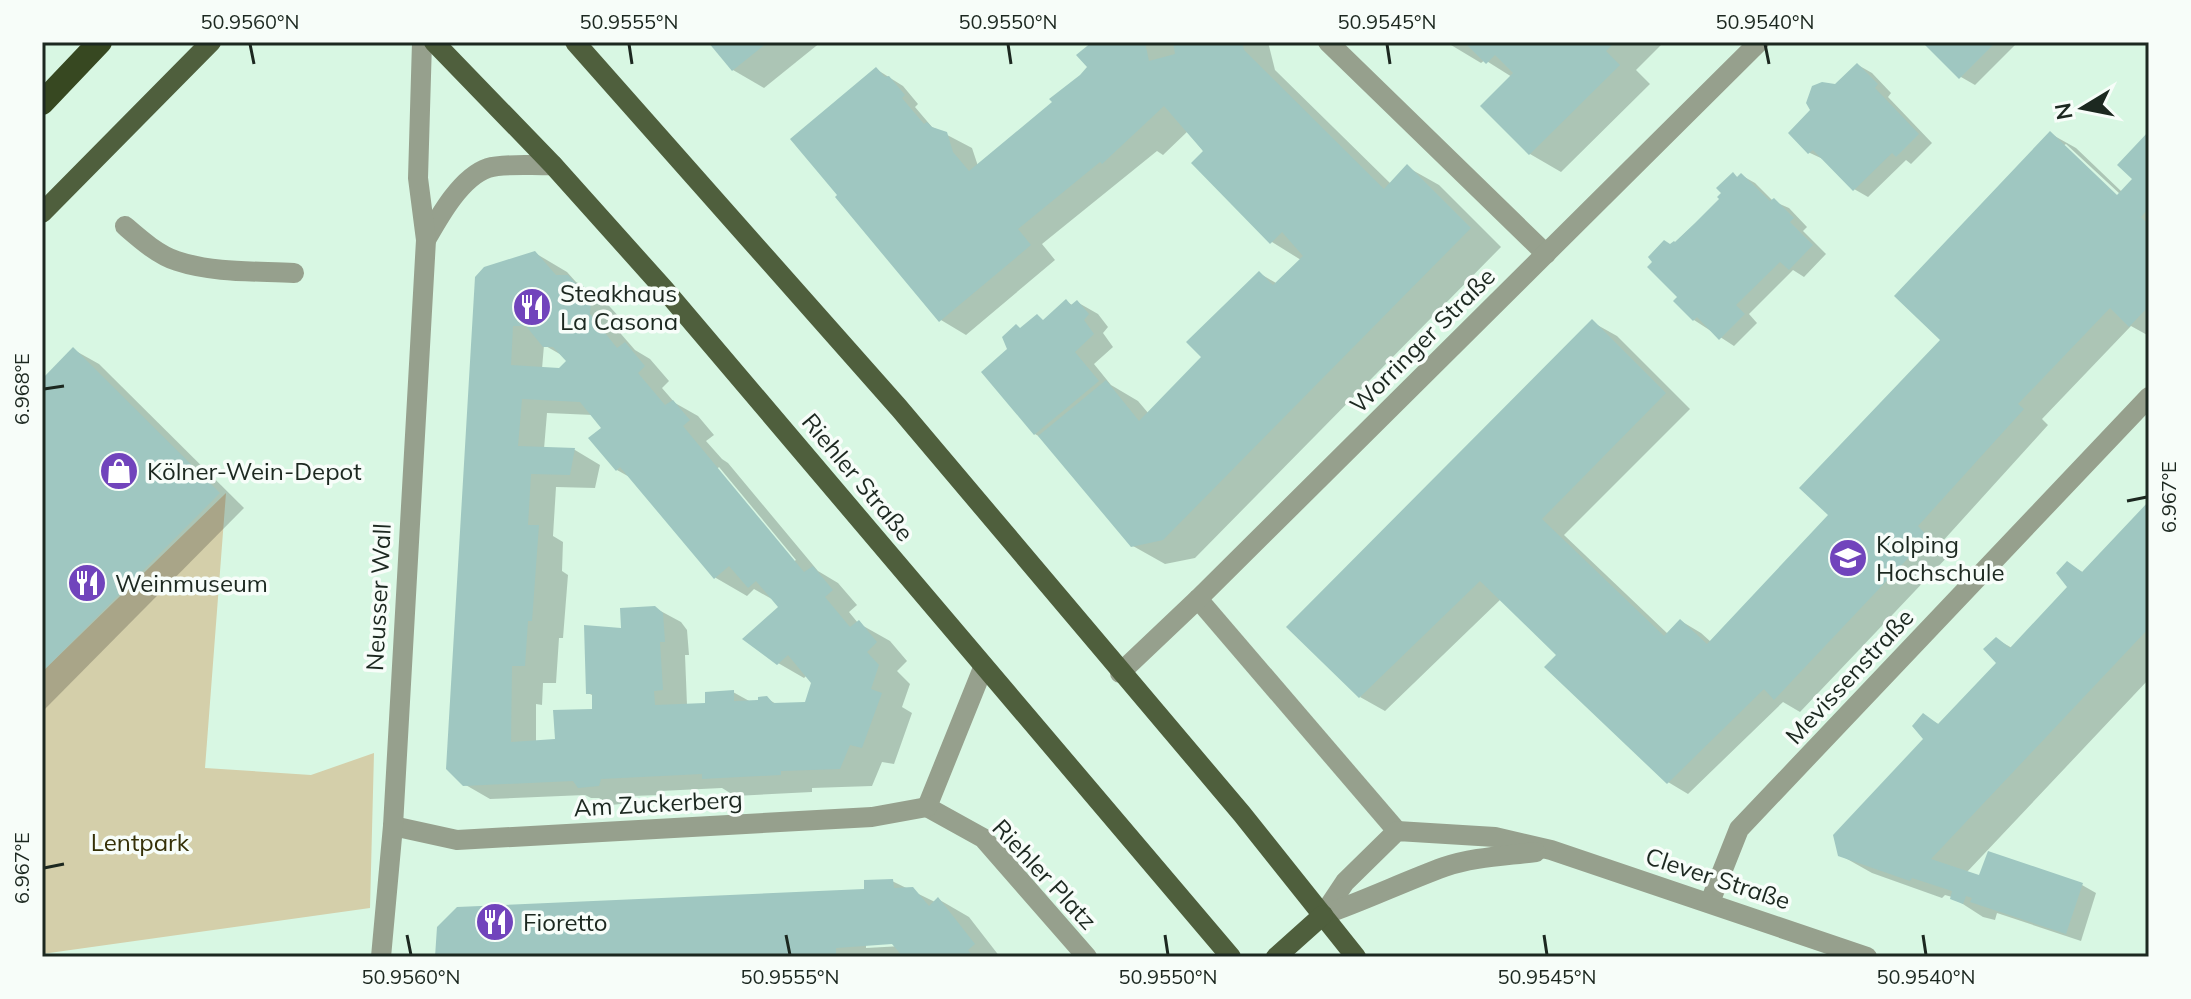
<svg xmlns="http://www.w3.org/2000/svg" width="2191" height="999" viewBox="0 0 2191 999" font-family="Mulish,sans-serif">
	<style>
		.green { fill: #d4cfaa }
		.shadow { fill: #0003; fill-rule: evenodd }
		.building { fill: #9fc7c1; fill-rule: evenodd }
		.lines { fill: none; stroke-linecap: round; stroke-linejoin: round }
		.lane { stroke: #96a08d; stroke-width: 20 }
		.street { stroke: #96a08d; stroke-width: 20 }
		.primary { stroke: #4f5f3d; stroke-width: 20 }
		.highway { stroke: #374821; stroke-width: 24 }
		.ticks { fill: none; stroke: #1c2820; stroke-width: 3 }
		.labels { text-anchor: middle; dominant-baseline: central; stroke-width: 7; stroke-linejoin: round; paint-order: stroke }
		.poi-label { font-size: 24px; fill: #1c2820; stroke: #f7fdf9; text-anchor: start }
		.street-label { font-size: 24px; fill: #1c2820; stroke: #f7fdf9 }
		.park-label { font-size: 24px; fill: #353007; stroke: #f7fdf9 }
		.neatline { fill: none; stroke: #1c2820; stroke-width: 3 }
		.ticks-label { font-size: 20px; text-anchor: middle; fill: #1c2820 }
	</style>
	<rect width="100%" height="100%" fill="#d8f7e3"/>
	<polygon class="green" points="226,493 205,768 311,775 374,753 370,908 42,954 42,672"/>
	<g class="shadow">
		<polygon points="710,42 821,42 764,88 733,70"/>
		<polygon points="1095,42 1268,42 1275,70 1391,184 1407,167 1439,185 1501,247 1195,558 1165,564 1133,546 1043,439 1035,434 1009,349 1022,330 1037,317 1044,321 1067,302 1074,306 1077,302 1098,314 1108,327 1103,333 1113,347 1094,364 1111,385 1138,401 1149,414 1204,357 1259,273 1276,283 1301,260 1272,242 1188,131 1163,155 1157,151 1042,244 1055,260 966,335 941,320 876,69 903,86 918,104 915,107 932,127 972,148 978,166 1055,102 1089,67"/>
		<polygon points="1446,42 1664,42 1636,70 1650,84 1561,172 1530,154 1512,77 1485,60 1481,63"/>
		<polygon points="1925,42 2018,42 1975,85 1961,77"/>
		<polygon points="1858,65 1872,73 1891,93 1888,97 1932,143 1911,164 1906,160 1868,197 1854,189 1825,160 1810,153 1791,133"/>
		<path d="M2149,133v203l-18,-10 -89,93 6,6 -106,117 10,10 -152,160 -17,-10 -95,92 -20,-12 -110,-127 -57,-56 -116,112 -25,-14 232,-375 25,14 73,73 -126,126 104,99 13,-13 20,12 10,9 120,-127 111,-175 109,-206 25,14 46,44 10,-10zM2066,144l54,50 -3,3 -54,-51z"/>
		<polygon points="1733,175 1739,178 1741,175 1755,183 1773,201 1789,208 1807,227 1803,231 1826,254 1804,277 1793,270 1749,314 1757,323 1734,346 1694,320 1680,297 1671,246 1722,199"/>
		<path d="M535,253l32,19 9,10 24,14 22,24 -1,14 14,16 15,9 19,22 -7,7 13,15 23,13 16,19 -8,6 16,18 6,4 90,108 20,12 19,22 -8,7 9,11 32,18 17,20 -10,10 13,13 -8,23 10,6 -18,51 -12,-2 -10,24 -60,2v4l-77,4 -13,-8 -62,3v4l-28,1 -2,7 -19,2 -12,-7h-8l-6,-3 -95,4 -26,-15 13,-506zM544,345l21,12 4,4 -10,9 -17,-1zM547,413l46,2 11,13 13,42 16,9 83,99 31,18 7,-7 23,13 4,6 -3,55 26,15 3,-3 6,7 -7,22 -28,1 -12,-7 -15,4 -18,-10 -26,12 -20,1 -2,-50h4l-2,-25 -6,-8 -26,-14 -32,22 -35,63 6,3 1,15 -38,29 -21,2v-38l6,1 1,-22h13l3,-45h4l5,-63 -6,-4 1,-29 -10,-6 3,-49 39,1 5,-23 -25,-15 -31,-1zM719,467l77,93 -3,2 -77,-92z"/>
		<polygon points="74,350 99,364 244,508 42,712 42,382"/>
		<polygon points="2149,504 2149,679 1966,873 1981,878 1989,853 2082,885 2096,893 2081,941 1997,913 1995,920 1983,917 1952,897 1945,895 1942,898 1872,873 1840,855 1926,739 1924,716 1940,725 1998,663 1996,639 2012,648 2070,587 2067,563 2084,573"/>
		<path d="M892,881l43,21 3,-3 31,18 31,40h-563l429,-66zM902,942v4l-36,2v-4z"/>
	</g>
	<g class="building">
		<polygon points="708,42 768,42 732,71"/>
		<polygon points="1092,42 1145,42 1149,61 1175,54 1173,42 1242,42 1244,50 1384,189 1407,164 1471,228 1163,540 1131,547 1038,436 1106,380 1139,421 1201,357 1186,342 1259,271 1273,285 1303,256 1282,232 1270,244 1191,163 1203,151 1164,106 1102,164 1100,162 1018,229 1031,245 939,322 835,197 837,195 790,139 876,67 885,77 889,76 905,95 902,98 924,124 927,122 932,127 947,132 953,152 969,171 1052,102 1049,99 1080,75 1087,67 1076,55"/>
		<polygon points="1464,42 1615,42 1606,51 1620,65 1529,155 1480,106 1513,73 1495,55 1486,64"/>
		<polygon points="1922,42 1996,42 1959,79"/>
		<polygon points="1857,63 1878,84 1875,88 1919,134 1896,157 1892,153 1853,191 1813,150 1808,154 1788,133 1810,110 1806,103 1812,86 1822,82 1835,84"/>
		<polygon points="2050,131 2117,195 2132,179 2117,165 2149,131 2149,208 2141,217 2149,225 2149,306 2129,327 2110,308 2018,404 2024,409 1918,526 1928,537 1774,700 1764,689 1667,784 1544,667 1556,655 1480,581 1359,698 1286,627 1592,319 1666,393 1542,519 1664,636 1680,619 1707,644 1828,515 1799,488 1940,340 1894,296"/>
		<polygon points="1733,172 1737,177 1741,173 1770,201 1774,198 1794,218 1790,222 1813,245 1789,270 1780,262 1736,305 1745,314 1719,340 1697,317 1693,321 1673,301 1677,297 1647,267 1652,262 1648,257 1664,240 1670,244 1674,241 1675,242 1695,223 1719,199 1717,197 1721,193 1716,188"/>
		<path d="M535,251l21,24h12l23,25 -1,14 27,34 8,-6 20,24 -7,7 27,32 8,-5 17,20 -7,6 121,146 9,-6 20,24 -8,7 25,30 9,-7 18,22 -10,10 12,13 -8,24 11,4 -20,55 -12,-3 -10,24 -59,2v4l-79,4v-5l-101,5 -2,7 -21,2 -5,-7 -110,5 -17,-17 29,-492 9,-10zM513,326h13l17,21h10l13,14 -7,7 -48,-3zM522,399l58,3 21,26 -13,10 28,33 4,-4 94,112 15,-13 19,22 8,-7 22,26 -36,32 35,26 11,-10 23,28 -6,19 -32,1 -6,-7 -9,1v3l-24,1v-11l-29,2v11l-50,2 -1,-14 9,-1 -3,-48h5l-2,-29 -8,-7 -35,2 1,20 -37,-3 2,69h6v15l-39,1 2,29 -44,3 1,-76h13l3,-45h4l7,-96h-11l3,-51 39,1 5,-27 -57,-2z"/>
		<polygon points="1066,299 1071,305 1077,300 1089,314 1084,320 1094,334 1075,352 1099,381 1034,435 981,372 1007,349 1002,337 1016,324 1020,328 1037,314 1043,320"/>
		<polygon points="73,347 220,493 42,672 42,379"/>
		<polygon points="2149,501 2149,628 1931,859 1979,875 1988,851 2083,883 2066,934 1970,902 1972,898 1966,896 1963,904 1950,899 1952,891 1912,878 1910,881 1838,856 1833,835 1923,739 1912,726 1923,713 1938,724 1996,663 1983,649 1996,637 2010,648 2067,587 2056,573 2067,561 2082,572"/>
		<polygon points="893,879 894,888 913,887 929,906 938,897 975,944 968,950 973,957 903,957 892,944 836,948 836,957 435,957 437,927 457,907 864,889 864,880"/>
	</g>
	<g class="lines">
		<g class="lane">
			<polyline points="1328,42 1546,254"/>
			<path d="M125,226c15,13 33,29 52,35 36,12 79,10 117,12"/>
		</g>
		<g class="street">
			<path d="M426,240c13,-23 35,-63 62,-72 16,-5 47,-2 65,-3"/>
			<polyline points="1198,599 1397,831"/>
			<polyline points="1120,673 1198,599 1759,42"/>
			<polyline points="927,807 983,838 1087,957"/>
			<polyline points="927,807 983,668"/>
			<polyline points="393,826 457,840 872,817 927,807"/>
			<polyline points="1710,902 1739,829 2149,397"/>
			<polyline points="1323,915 1345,882 1397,831 1495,837 1551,850 1867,957"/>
			<path d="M1323,915c41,-14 80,-33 121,-48 29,-10 61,-11 92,-15"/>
			<polyline points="381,957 393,826 426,240 418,178 422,42"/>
		</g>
		<g class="primary">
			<polyline points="434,42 553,165 665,290 1231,957"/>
			<polyline points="575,42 899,408 1242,814 1356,957"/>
			<polyline points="42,213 211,42"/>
			<polyline points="1276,957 1323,915"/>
		</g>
		<polyline class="highway" points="42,103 100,42"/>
	</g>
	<path class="ticks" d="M250,44l4,20M629,44l3,20M1008,44l3,20M1387,44l3,20M1765,44l4,20M44,389l20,-3M2127,501l20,-4M44,868l20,-4M407,935l4,20M786,935l4,20M1165,935l3,20M1544,935l3,20M1923,935l3,20"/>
	<defs>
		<symbol id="restaurant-disc" viewBox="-11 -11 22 22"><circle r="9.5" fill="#7144bc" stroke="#f7fdf9"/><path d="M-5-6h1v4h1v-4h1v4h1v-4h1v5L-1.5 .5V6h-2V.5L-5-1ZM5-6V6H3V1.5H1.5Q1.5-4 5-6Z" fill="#fff"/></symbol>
		<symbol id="shop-disc" viewBox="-11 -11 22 22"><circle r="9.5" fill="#7144bc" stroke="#f7fdf9"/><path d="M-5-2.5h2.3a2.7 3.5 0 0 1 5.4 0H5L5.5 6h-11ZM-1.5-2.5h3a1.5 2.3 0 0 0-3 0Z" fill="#fff"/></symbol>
		<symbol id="university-disc" viewBox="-11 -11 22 22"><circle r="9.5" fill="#7144bc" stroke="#f7fdf9"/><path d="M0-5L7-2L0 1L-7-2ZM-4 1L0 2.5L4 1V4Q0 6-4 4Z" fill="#fff"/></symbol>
	</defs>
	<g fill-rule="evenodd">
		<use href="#restaurant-disc" x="510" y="285" width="44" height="44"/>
		<use href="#shop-disc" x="97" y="449" width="44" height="44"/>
		<use href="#university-disc" x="1826" y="536" width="44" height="44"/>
		<use href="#restaurant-disc" x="65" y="561" width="44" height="44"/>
		<use href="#restaurant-disc" x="473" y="900" width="44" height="44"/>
	</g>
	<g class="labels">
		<g class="poi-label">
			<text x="560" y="293">Steakhaus<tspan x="560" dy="28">La Casona</tspan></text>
			<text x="147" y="471">Kölner-Wein-Depot</text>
			<text x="1876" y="544">Kolping<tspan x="1876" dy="28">Hochschule</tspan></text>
			<text x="115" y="583">Weinmuseum</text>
			<text x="523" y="922">Fioretto</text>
		</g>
		<g class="street-label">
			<text transform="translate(1422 340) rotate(-45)">Worringer Straße</text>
			<text transform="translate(858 477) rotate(50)">Riehler Straße</text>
			<text transform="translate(378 597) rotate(-87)">Neusser Wall</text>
			<text transform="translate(1849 676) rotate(-47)">Mevissenstraße</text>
			<text transform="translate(658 803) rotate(-3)">Am Zuckerberg</text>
			<text transform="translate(1045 874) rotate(47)">Riehler Platz</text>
			<text transform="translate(1718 878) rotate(18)">Clever Straße</text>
		</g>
		<g class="park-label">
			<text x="140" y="842">Lentpark</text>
		</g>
	</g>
	<rect width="2191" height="999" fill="none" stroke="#f7fdf9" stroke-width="88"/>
	<g transform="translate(2083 108) rotate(260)" stroke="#f7fdf9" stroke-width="6" paint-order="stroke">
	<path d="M0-6L14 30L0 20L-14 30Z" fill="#1c2820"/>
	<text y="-12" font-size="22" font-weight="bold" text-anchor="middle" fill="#1c2820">N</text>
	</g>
	<rect x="44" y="44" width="2103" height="911" class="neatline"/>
	<g class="ticks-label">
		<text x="250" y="29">50.9560°N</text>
		<text x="629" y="29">50.9555°N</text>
		<text x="1008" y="29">50.9550°N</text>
		<text x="1387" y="29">50.9545°N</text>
		<text x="1765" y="29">50.9540°N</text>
		<text transform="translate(22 389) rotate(-90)" y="7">6.968°E</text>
		<text transform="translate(2169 497) rotate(-90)" y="7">6.967°E</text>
		<text transform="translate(22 868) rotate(-90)" y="7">6.967°E</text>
		<text x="411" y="984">50.9560°N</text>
		<text x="790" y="984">50.9555°N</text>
		<text x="1168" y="984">50.9550°N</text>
		<text x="1547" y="984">50.9545°N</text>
		<text x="1926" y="984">50.9540°N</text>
	</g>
</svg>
